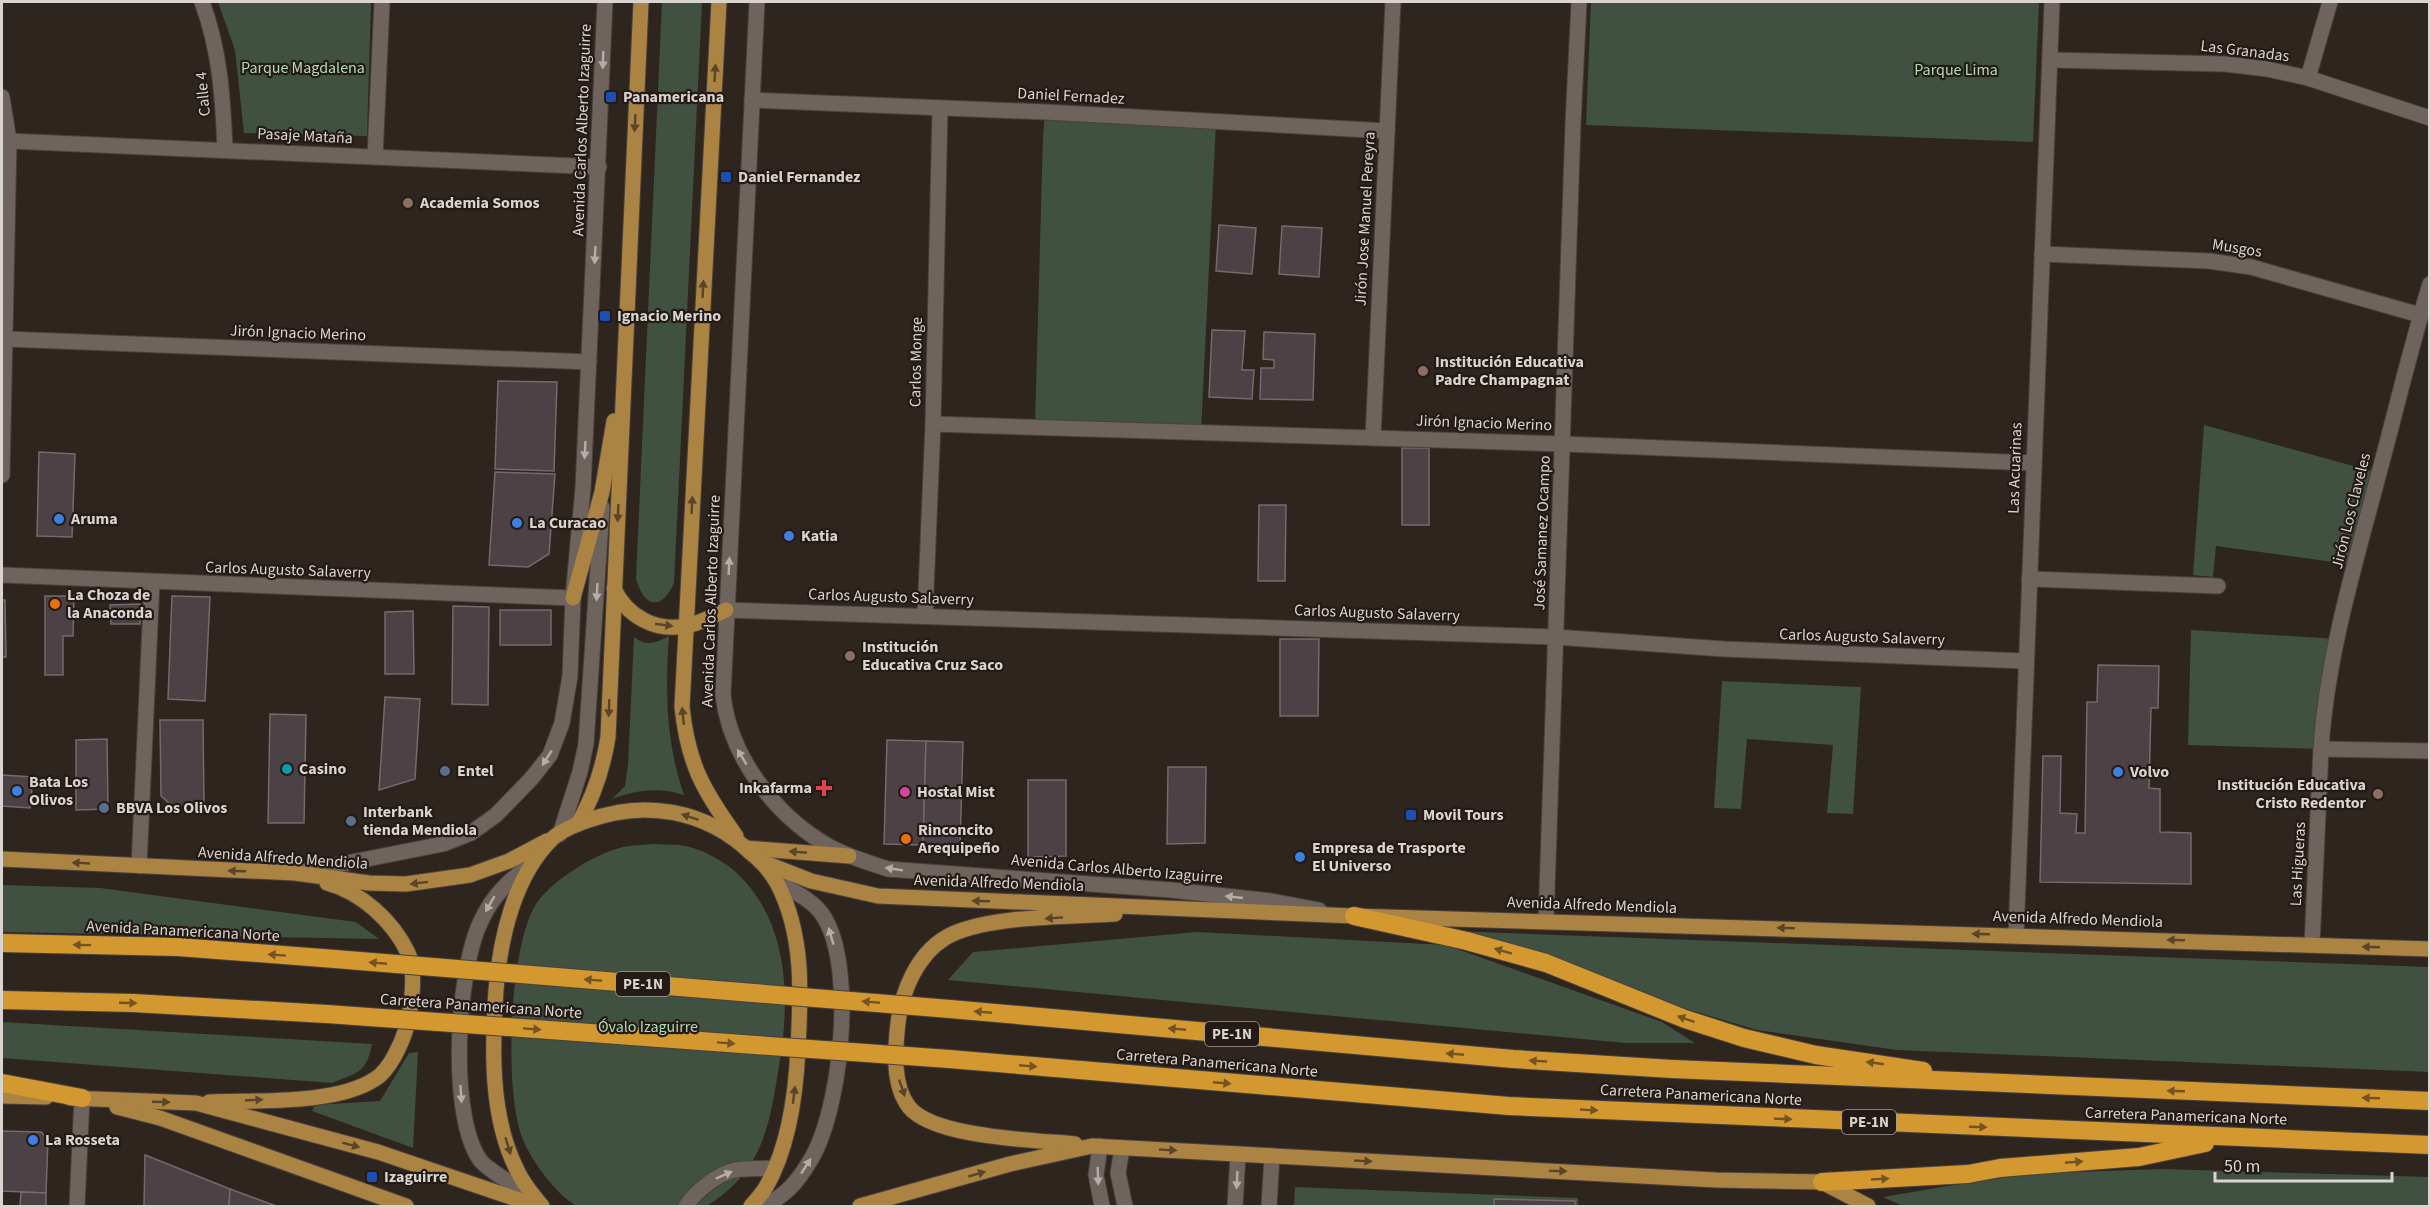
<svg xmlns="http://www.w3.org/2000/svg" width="2431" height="1208" viewBox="0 0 2431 1208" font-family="'Source Sans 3',sans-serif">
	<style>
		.green { fill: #405141 }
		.building { fill: #4c4145; stroke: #76696e; stroke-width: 1.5 }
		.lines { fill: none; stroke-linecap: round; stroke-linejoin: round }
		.minor-casing { stroke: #49413d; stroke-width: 17 }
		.major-casing { stroke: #49413d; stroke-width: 17 }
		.highway-casing { stroke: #49413d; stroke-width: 20 }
		.minor { stroke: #6e645d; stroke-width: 15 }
		.major { stroke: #ab8342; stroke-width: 15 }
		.highway { stroke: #d49830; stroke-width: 18 }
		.highway-bridge-casing { stroke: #49413d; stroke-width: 20; stroke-linecap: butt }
		.highway-bridge { stroke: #d49830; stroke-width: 18 }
		.oneway { fill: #b4ada8 }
		.oneway2 { fill: #5a4528 }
		.oneway3 { fill: #735322 }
		.transit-dot { fill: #1a4fb4; stroke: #241b16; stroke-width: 2 }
		.education-dot { fill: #8d6e63; stroke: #241b16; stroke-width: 2 }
		.shop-dot { fill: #3f7fe0; stroke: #241b16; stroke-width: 2 }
		.food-dot { fill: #e8710a; stroke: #241b16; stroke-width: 2 }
		.culture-dot { fill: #0f9aa8; stroke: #241b16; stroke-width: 2 }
		.service-dot { fill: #5c6f8a; stroke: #241b16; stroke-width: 2 }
		.health-dot { fill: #e0444e; stroke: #241b16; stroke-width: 2 }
		.hotel-dot { fill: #d1479c; stroke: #241b16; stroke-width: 2 }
		.labels { text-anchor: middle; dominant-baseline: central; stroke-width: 4.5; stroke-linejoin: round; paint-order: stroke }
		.shield { fill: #241b16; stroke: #a39c98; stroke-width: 1.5 }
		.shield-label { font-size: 15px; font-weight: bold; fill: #dad4d0 }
		.street-label { font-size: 16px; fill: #dad4d0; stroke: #241b16 }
		.park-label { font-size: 16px; fill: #b0dbb2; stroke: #241b16 }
		.poi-label { font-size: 16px; font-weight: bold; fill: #dad4d0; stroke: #241b16; text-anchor: start }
	</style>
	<rect width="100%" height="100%" fill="#2e251f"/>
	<g class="green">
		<polygon points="218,2 371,2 367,136 244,133 235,50"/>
		<path d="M662,2h40l-28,581c-13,29 -30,24 -38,-4z"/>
		<polygon points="1591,2 2039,2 2033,142 1586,125"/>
		<polygon points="1045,112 1216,122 1201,432 1035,427 1043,136"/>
		<polygon points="2204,425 2379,473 2355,565 2216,546 2213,577 2193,575"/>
		<polygon points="2191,630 2337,639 2321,749 2188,745"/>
		<path d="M669,636c-4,55 -3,107 15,159 -27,-8 -46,-5 -72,4l13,-13 3,-21 6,-128c12,10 22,6 35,-1z"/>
		<polygon points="1722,681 1861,687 1853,814 1827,813 1833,745 1747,739 1741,809 1714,808"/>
		<path d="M654,844c11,1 22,0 32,2 17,4 31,12 45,22 58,48 60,130 48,198 -10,62 -16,104 -72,140 -19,0 -122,2 -132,-1 -20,-12 -45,-46 -53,-68 -18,-47 -13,-190 14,-233 15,-23 60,-51 87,-57 10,-2 21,-2 31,-3z"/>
		<polygon points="2,885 100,888 356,922 379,939 2,932"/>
		<polygon points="1450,931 2429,967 2429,1072 1897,1050 1757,1030 1673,1005"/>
		<polygon points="1197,932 1446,945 1662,1022 1695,1043 1625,1043 948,980 973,952"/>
		<path d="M2,1022l370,22c-6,29 -13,28 -40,39l-330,-25z"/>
		<polygon points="418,1052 413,1148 312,1111 315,1105 380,1101 409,1053"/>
		<polygon points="2162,1169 2430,1177 2429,1206 1903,1206 1883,1197 2018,1174"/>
		<polygon points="1295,1187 1578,1198 1578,1206 1294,1206"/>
	</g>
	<g class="building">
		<polygon points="1219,225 1256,228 1252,274 1216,271"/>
		<polygon points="1282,226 1322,228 1319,277 1279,274"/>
		<polygon points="1212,330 1245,331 1242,370 1254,370 1252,399 1209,397"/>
		<polygon points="1264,332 1315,334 1313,400 1260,399 1261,368 1274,368 1274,360 1263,359"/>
		<polygon points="498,381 557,382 554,471 495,469"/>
		<rect x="1402" y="448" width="27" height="77"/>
		<polygon points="39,452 75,454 72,537 37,536"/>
		<polygon points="495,472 555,474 549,554 528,567 489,565"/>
		<polygon points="1259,505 1286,505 1285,581 1258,581"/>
		<polygon points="45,596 74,596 73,636 63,636 63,675 45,675"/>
		<polygon points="172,596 210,597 205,701 168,699"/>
		<polygon points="2,600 5,600 6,657 2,657"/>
		<polygon points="140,604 140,624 111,624 110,605"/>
		<polygon points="453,606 489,607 488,705 452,704"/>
		<rect x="500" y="610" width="51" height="35"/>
		<polygon points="413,611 414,674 385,674 385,612"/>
		<polygon points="1280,639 1319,639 1318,716 1280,716"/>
		<polygon points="2098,665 2159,666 2158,708 2151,708 2149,788 2160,789 2160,832 2191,833 2191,884 2040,882 2043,756 2061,756 2060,813 2077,814 2076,833 2085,833 2087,702 2097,702"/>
		<polygon points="385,697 420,699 415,779 379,790"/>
		<polygon points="270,714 306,715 304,823 268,823"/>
		<polygon points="160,720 203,720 204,805 172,806 161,796"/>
		<polygon points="107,739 108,809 76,810 76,740"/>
		<polygon points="887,740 926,741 923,845 884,844"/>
		<polygon points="926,741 963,742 960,846 923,845"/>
		<polygon points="1168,767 1206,767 1205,843 1167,844"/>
		<polygon points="2,775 33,777 30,808 2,806"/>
		<polygon points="1028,780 1066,780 1066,856 1028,857"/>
		<polygon points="2,1131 41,1132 48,1139 46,1193 2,1191"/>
		<polygon points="145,1155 230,1189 229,1206 144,1206"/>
		<polygon points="230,1189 276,1206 229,1206"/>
		<polygon points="21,1192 46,1193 46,1206 20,1206"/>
		<polygon points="1494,1199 1575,1201 1575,1206 1494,1206"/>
	</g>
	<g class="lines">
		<defs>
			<g id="minor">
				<path d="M202,2c18,48 21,97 23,148"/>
				<path d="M757,2l-34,693c7,63 54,123 109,153 18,9 37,15 56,21l283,21 100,11 48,9"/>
				<polyline points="2050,60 2225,64 2267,69 2308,78 2430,118"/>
				<polyline points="2308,78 2330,2"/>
				<polyline points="2,97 9,141 2,475"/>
				<polyline points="752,100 1045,112 1387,131"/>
				<polyline points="9,141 599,167"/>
				<polyline points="375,157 382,2"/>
				<polyline points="2042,254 2209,261 2251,267 2420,315"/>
				<polyline points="6,339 589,362"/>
				<polyline points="933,424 1564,444 2033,463"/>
				<polyline points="1373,438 1393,2"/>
				<polyline points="2,575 573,598"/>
				<polyline points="2029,579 2218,586"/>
				<polyline points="726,610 1556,637 1724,649 2025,661"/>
				<polyline points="925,615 933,424 940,109"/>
				<path d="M2321,749c6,-94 34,-185 58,-276 17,-63 32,-127 51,-189"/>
				<polyline points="560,834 580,772 586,744 602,507"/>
				<path d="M532,864c-23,16 -39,31 -51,57 -24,49 -33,193 -1,239 7,10 41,29 53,37"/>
				<polyline points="139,866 152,582"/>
				<polyline points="301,872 443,844 471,833 496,815 531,779 550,755 562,723 570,676 573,598 583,488 605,2"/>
				<polyline points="1546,921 1573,124 1579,2"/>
				<polyline points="2016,935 2052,2"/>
				<polyline points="2312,945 2321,749 2430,751"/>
				<polyline points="1100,1146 1096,1175 1102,1206"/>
				<polyline points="1122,1148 1118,1173 1125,1206"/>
				<polyline points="77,1206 82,1098"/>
				<path d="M686,1206c10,-15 31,-32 49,-36 12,-2 26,-1 39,-2"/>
				<path d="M766,1206c22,-14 30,-22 44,-45 31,-50 46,-192 14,-244 -10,-17 -32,-26 -47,-35"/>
				<polyline points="1235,1206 1238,1154"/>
				<polyline points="1269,1206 1272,1156"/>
			</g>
			<g id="major">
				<path d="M719,2l-37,705c6,57 21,83 54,129"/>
				<path d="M614,589c13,27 41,43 72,37 13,-2 28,-11 40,-16"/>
				<polyline points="573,598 602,492 614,421"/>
				<path d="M578,824c16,-28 25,-55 30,-87l33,-735"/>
				<polyline points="746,848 849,856"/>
				<polyline points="2,859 295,873 369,883 406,884 470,875 509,861 547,841"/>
				<polyline points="760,861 811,881 878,896 1354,916 2430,949"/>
				<polyline points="2,1096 46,1097"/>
				<polyline points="70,1098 196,1103 378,1152 537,1206"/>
				<path d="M209,1102c47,-2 127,3 166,-23 14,-8 26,-34 31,-50 5,-19 11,-57 2,-76 -15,-32 -47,-61 -81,-70"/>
				<polyline points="117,1107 160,1118 406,1206"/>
				<path d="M1075,1144c-39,-4 -141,-6 -166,-37 -17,-22 -14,-58 -11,-84 4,-32 19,-68 47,-85 37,-23 126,-21 170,-24"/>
				<path d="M542,1206c-9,-11 -19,-22 -25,-36 -27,-53 -25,-122 -21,-180 4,-51 18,-114 56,-151 8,-8 23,-14 34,-18 59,-22 120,-11 165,32 10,8 20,19 26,30 27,51 24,110 21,165 -2,45 -9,99 -32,139 -4,7 -10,13 -15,19"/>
				<polyline points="860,1206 1010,1164 1092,1146 1548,1171 1716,1180 1822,1182 1868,1206"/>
			</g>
			<g id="highway">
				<polyline points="1354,916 1467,941 1546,963 1685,1019 1744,1038 1816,1055 1923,1071"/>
				<polyline points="2,943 178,947 335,959"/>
				<polyline points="2,1000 133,1003 327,1014"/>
				<polyline points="950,1009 1513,1059 1672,1069 2430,1101"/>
				<polyline points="949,1059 1509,1106 2430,1145"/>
				<polyline points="2,1083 82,1098"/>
				<polyline points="1822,1182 1968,1174 2000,1168 2139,1157 2205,1143"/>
			</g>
		</defs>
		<use href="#minor" class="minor-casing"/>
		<use href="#major" class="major-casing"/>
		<use href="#highway" class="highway-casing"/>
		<use href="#minor" class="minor"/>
		<use href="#major" class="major"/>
		<use href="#highway" class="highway"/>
		<defs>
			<g id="highway-bridge">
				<polyline points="335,959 950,1009"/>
				<polyline points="327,1014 949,1059"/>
			</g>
		</defs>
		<use href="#highway-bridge" class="highway-bridge-casing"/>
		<use href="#highway-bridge" class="highway-bridge"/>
	</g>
	<defs><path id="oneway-solid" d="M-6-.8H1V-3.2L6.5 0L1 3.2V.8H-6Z" transform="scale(1.5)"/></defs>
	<g class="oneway">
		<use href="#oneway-solid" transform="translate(603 60) rotate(92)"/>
		<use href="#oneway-solid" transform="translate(595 255) rotate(93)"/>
		<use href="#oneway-solid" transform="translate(585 450) rotate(93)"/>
		<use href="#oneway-solid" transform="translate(729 566) rotate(-87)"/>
		<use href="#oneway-solid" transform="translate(597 592) rotate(93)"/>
		<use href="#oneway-solid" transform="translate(742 757) rotate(-121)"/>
		<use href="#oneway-solid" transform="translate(547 758) rotate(122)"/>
		<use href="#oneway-solid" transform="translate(894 869) rotate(-171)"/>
		<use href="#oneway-solid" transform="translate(1234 897) rotate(-174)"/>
		<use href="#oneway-solid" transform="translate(490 904) rotate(120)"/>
		<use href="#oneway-solid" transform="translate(831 936) rotate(-106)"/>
		<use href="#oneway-solid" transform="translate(461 1094) rotate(86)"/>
		<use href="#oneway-solid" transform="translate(806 1166) rotate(-57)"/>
		<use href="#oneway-solid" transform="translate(724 1175) rotate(-24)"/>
		<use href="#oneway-solid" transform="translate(1098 1176) rotate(88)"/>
		<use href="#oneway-solid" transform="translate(1237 1180) rotate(93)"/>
	</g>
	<g class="oneway2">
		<use href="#oneway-solid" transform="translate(715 73) rotate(-87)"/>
		<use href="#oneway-solid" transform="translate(635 123) rotate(93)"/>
		<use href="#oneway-solid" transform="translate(703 289) rotate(-87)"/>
		<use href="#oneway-solid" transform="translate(692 505) rotate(-87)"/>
		<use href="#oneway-solid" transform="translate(618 513) rotate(93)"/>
		<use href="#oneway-solid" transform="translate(664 625) rotate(8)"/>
		<use href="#oneway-solid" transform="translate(609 708) rotate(92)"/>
		<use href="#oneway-solid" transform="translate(683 716) rotate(-96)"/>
		<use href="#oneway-solid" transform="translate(690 817) rotate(-162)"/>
		<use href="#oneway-solid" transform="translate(798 852) rotate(-175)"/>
		<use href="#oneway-solid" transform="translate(81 863) rotate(-177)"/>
		<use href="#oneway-solid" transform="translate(237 871) rotate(-178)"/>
		<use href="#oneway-solid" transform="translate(419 883) rotate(173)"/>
		<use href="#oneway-solid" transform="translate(981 901) rotate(-178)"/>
		<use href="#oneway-solid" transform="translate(1054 918) rotate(176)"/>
		<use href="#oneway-solid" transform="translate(1786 928) rotate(-178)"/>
		<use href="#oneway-solid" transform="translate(1981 934) rotate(-178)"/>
		<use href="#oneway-solid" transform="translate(2176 940) rotate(-178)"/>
		<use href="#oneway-solid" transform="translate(2371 947) rotate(-178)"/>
		<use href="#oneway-solid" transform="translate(902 1088) rotate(71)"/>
		<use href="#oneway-solid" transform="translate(794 1095) rotate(-83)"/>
		<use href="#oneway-solid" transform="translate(254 1100) rotate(-3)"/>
		<use href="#oneway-solid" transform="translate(161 1102) rotate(2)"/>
		<use href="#oneway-solid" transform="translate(351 1145) rotate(15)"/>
		<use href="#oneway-solid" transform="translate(508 1146) rotate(73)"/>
		<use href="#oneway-solid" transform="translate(1168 1150) rotate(3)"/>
		<use href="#oneway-solid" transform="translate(1363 1161) rotate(3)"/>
		<use href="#oneway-solid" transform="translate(1558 1171) rotate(1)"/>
		<use href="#oneway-solid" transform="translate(977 1174) rotate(-16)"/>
	</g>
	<g class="oneway3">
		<use href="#oneway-solid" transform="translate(82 945) rotate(-179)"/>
		<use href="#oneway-solid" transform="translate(1503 951) rotate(-164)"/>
		<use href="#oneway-solid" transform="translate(277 955) rotate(-176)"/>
		<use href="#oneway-solid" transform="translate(378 963) rotate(-175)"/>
		<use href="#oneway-solid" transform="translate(593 980) rotate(-175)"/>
		<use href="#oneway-solid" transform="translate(871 1002) rotate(-175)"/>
		<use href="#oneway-solid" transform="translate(128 1003) rotate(2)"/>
		<use href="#oneway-solid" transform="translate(983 1012) rotate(-175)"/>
		<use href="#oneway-solid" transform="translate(1686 1019) rotate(-161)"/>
		<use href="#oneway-solid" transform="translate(532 1029) rotate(4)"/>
		<use href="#oneway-solid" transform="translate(1177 1029) rotate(-175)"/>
		<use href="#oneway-solid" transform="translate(726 1043) rotate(4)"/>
		<use href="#oneway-solid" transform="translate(1455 1054) rotate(-175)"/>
		<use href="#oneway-solid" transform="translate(1538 1061) rotate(-177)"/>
		<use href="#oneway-solid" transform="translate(1875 1063) rotate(-172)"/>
		<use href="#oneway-solid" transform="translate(1028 1066) rotate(5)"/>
		<use href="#oneway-solid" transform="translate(1222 1083) rotate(5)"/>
		<use href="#oneway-solid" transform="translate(2176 1091) rotate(-178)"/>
		<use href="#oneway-solid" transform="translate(2371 1098) rotate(-178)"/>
		<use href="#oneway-solid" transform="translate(1589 1110) rotate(3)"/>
		<use href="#oneway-solid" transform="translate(1783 1119) rotate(2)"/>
		<use href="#oneway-solid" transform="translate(1978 1127) rotate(2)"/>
		<use href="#oneway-solid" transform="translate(2074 1162) rotate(-5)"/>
		<use href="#oneway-solid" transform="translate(1880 1179) rotate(-3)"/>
	</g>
	<g class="transit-dot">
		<rect x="605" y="91" width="12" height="12" rx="3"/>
		<rect x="720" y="171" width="12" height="12" rx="3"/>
		<rect x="599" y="310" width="12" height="12" rx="3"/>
		<rect x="1405" y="809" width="12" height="12" rx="3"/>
		<rect x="366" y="1171" width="12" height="12" rx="3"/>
	</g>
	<g class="education-dot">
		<circle cx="408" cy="203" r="6"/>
		<circle cx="1423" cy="371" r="6"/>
		<circle cx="850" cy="656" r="6"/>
		<circle cx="2378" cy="794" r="6"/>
	</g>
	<g class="shop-dot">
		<circle cx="59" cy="519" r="6"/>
		<circle cx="517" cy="523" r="6"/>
		<circle cx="789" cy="536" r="6"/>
		<circle cx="2118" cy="772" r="6"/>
		<circle cx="17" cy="791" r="6"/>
		<circle cx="1300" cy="857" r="6"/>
		<circle cx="33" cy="1140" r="6"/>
	</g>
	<g class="food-dot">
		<circle cx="55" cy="604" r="6"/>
		<circle cx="906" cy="839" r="6"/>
	</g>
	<circle class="culture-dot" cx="287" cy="769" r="6"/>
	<g class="service-dot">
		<circle cx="445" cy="771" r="6"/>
		<circle cx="104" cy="808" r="6"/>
		<circle cx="351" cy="821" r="6"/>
	</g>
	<path class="health-dot" d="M821 779h6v6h6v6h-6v6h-6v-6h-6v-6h6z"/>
	<circle class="hotel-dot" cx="905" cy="792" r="6"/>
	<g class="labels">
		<g class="shield">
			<rect x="616" y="972" width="54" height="24" rx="4.5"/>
			<rect x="1205" y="1022" width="54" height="24" rx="4.5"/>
			<rect x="1842" y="1110" width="54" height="24" rx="4.5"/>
		</g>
		<g class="shield-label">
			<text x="643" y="984">PE-1N</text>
			<text x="1232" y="1034">PE-1N</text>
			<text x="1869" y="1122">PE-1N</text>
		</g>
		<g class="street-label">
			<text transform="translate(2245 51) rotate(7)">Las Granadas</text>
			<text transform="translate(203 94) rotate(-95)">Calle 4</text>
			<text transform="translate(1071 96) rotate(3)">Daniel Fernadez</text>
			<text transform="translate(582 130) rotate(-88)">Avenida Carlos Alberto Izaguirre</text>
			<text transform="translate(305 136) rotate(3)">Pasaje Mataña</text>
			<text transform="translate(1365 219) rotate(-87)">Jirón Jose Manuel Pereyra</text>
			<text transform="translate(2237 248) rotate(9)">Musgos</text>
			<text transform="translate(298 333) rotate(2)">Jirón Ignacio Merino</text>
			<text transform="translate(916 362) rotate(-89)">Carlos Monge</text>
			<text transform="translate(1484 423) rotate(2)">Jirón Ignacio Merino</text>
			<text transform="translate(2015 468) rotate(-88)">Las Acuarinas</text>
			<text transform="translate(2351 511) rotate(-76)">Jirón Los Claveles</text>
			<text transform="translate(1542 533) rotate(-88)">José Samanez Ocampo</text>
			<text transform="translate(288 570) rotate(2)">Carlos Augusto Salaverry</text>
			<text transform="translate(891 597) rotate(2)">Carlos Augusto Salaverry</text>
			<text transform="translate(711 601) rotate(-88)">Avenida Carlos Alberto Izaguirre</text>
			<text transform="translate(1377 613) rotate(2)">Carlos Augusto Salaverry</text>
			<text transform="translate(1862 637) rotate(2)">Carlos Augusto Salaverry</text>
			<text transform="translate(283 858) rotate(4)">Avenida Alfredo Mendiola</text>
			<text transform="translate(2298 864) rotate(-87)">Las Higueras</text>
			<text transform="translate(1117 869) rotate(5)">Avenida Carlos Alberto Izaguirre</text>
			<text transform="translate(999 883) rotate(2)">Avenida Alfredo Mendiola</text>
			<text transform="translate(1592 905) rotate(2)">Avenida Alfredo Mendiola</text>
			<text transform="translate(2078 919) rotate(2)">Avenida Alfredo Mendiola</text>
			<text transform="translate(183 931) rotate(3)">Avenida Panamericana Norte</text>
			<text transform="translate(481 1006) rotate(4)">Carretera Panamericana Norte</text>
			<text transform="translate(1217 1063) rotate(5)">Carretera Panamericana Norte</text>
			<text transform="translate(1701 1095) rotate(3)">Carretera Panamericana Norte</text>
			<text transform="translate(2186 1116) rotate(2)">Carretera Panamericana Norte</text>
		</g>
		<g class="park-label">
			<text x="303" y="68">Parque Magdalena</text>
			<text x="1956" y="70">Parque Lima</text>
			<text x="648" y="1027">Óvalo Izaguirre</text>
		</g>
		<g class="poi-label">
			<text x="623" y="97">Panamericana</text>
			<text x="738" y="177">Daniel Fernandez</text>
			<text x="420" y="203">Academia Somos</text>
			<text x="617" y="316">Ignacio Merino</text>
			<text x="1435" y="362">Institución Educativa<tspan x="1435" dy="18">Padre Champagnat</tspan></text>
			<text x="71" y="519">Aruma</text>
			<text x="529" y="523">La Curacao</text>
			<text x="801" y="536">Katia</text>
			<text x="67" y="595">La Choza de<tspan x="67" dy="18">la Anaconda</tspan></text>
			<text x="862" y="647">Institución<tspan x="862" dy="18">Educativa Cruz Saco</tspan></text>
			<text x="299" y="769">Casino</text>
			<text x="457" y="771">Entel</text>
			<text x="2130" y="772">Volvo</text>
			<text x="29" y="782">Bata Los<tspan x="29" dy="18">Olivos</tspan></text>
			<text x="2366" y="785" text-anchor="end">Institución Educativa<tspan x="2366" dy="18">Cristo Redentor</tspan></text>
			<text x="812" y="788" text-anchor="end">Inkafarma</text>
			<text x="917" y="792">Hostal Mist</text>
			<text x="116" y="808">BBVA Los Olivos</text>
			<text x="363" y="812">Interbank<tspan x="363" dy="18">tienda Mendiola</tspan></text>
			<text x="1423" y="815">Movil Tours</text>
			<text x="918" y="830">Rinconcito<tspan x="918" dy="18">Arequipeño</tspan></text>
			<text x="1312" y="848">Empresa de Trasporte<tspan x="1312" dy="18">El Universo</tspan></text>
			<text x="45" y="1140">La Rosseta</text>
			<text x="384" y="1177">Izaguirre</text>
		</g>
	</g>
	<rect width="2431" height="1208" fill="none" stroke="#dad4d0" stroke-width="6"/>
	<path d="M2215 1172v9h177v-9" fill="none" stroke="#dad4d0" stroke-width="3"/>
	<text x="2224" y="1172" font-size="18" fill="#dad4d0" stroke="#241b16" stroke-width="4.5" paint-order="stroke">50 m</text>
</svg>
